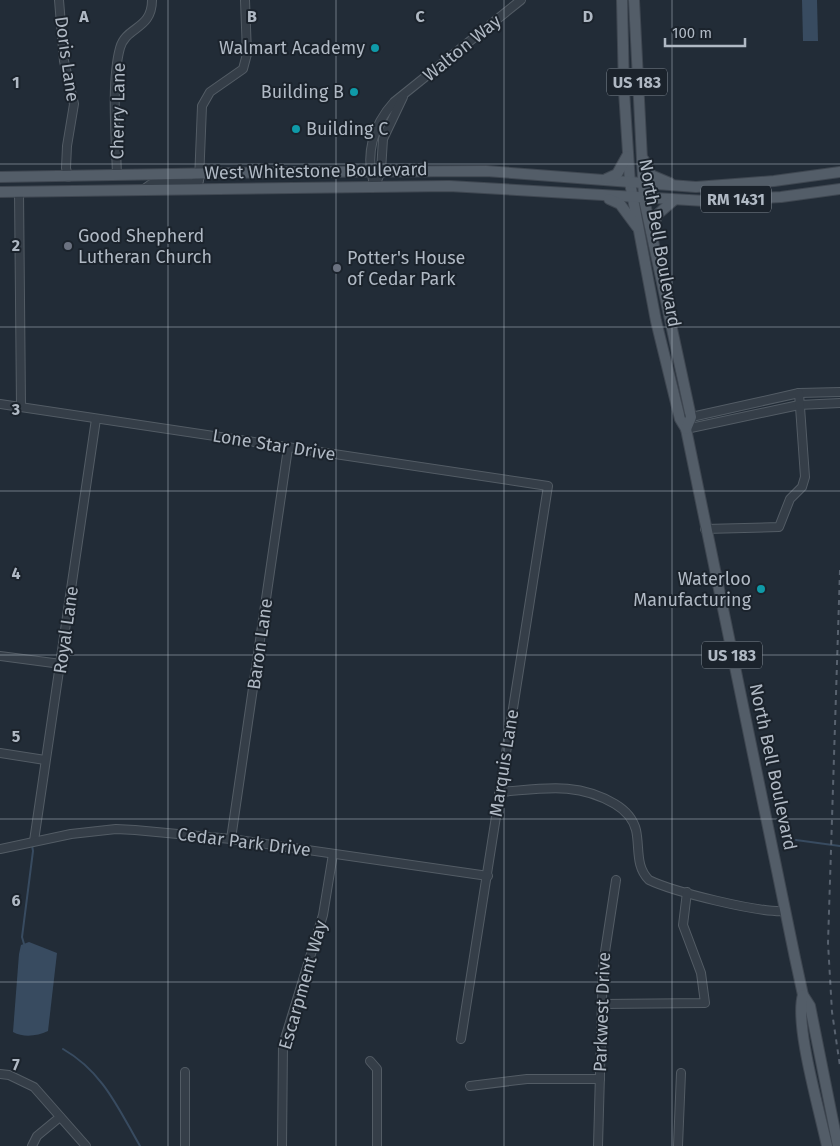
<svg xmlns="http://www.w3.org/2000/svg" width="840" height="1146" viewBox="0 0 840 1146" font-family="'Fira Sans',sans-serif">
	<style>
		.water { fill: #384b60 }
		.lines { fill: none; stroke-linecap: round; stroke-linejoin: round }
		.stream { stroke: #384b60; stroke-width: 2 }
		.minor-casing { stroke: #535c65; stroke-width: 10 }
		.major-casing { stroke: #3f4751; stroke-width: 12 }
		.minor { stroke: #353e48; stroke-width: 8 }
		.major { stroke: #535d68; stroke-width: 10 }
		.rail { stroke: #58626f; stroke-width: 2; stroke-dasharray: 5 5; stroke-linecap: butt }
		.grid { fill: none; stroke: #b0b9c4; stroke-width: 1; stroke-opacity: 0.55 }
		.culture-dot { fill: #0f9aa8; stroke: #1b232c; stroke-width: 2 }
		.worship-dot { fill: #6b7280; stroke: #1b232c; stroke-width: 2 }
		.labels { text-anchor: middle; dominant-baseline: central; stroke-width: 4; stroke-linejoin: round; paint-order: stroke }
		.shield { fill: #1b232c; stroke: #838c96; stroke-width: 1 }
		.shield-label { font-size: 16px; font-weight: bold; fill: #b0b9c4 }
		.poi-label { font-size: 18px; fill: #b0b9c4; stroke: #1b232c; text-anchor: end }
		.street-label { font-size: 18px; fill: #b0b9c4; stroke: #1b232c }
		.grid-label { font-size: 16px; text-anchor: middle; font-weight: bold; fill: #b0b9c4; stroke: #1b232c; stroke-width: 4; stroke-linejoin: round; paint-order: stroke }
	</style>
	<rect width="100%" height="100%" fill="#222c37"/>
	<g class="water">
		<polygon points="802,0 817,0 818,41 803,41"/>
		<path d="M29,942l28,11 -9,78c-11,5 -24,7 -35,1l6,-78 2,-9z"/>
	</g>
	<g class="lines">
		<g class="stream">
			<polyline points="796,840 840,846"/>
			<polyline points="24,944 22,937 33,851 32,845"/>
			<path d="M63,1049c40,23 55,59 77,97"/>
		</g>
		<defs>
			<g id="minor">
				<polyline points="59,0 64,61 74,104 67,146 66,168 68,177"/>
				<path d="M117,175c-1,-35 -6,-94 3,-127 6,-22 32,-18 32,-48"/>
				<path d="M375,186c-11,-30 -2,-61 19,-84l127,-102"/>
				<polyline points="375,186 381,171 383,139 403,97"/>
				<polyline points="144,189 151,184 193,183 199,181 202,106 210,92 243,69 247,54 245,0"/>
				<polyline points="19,192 21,407"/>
				<polyline points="0,404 548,486 461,1039"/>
				<polyline points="687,418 799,393 840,392"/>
				<polyline points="686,429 799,405 840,403"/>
				<polyline points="705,529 779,527 790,499 802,487 805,477 799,393"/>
				<polyline points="0,656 61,664"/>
				<polyline points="0,753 45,760"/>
				<path d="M499,792c43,-3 77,-11 116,12 10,6 18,14 21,26 4,18 -1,36 13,50 25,12 110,33 136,31"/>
				<polyline points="231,839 288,448"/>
				<polyline points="34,841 96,419"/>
				<polyline points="0,849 71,834 116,829 135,830 231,839 488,876"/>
				<polyline points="602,1004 705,1003 701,973 683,925 687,892"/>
				<polyline points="370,1061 377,1069 377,1146"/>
				<polyline points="0,1074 9,1075 34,1087 86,1146"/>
				<polyline points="470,1086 527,1079 600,1079"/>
				<polyline points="32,1146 37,1136 60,1117"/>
				<polyline points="185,1146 185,1072"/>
				<polyline points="282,1146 283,1045 323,915 333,854"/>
				<polyline points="598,1146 603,965 616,880"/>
				<polyline points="678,1146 681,1073"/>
			</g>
			<g id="major">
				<polyline points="622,0 624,91 630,183 656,321 680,419 686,429 795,958 803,995 810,1006 838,1146"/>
				<polyline points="634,0 644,199 691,417 686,429"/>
				<polyline points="644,160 651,175 670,183"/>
				<polyline points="0,177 292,172 486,171 696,187 774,181 840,172"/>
				<polyline points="606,179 617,174 627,156"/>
				<polyline points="0,192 449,186 706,201 781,197 840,189"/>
				<polyline points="609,199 620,204 637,227"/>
				<polyline points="651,231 658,214 674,200"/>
				<path d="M803,995c-9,29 17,117 24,151"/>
			</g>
		</defs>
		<use href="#minor" class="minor-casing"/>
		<use href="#major" class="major-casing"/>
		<use href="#minor" class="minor"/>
		<use href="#major" class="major"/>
		<polyline class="rail" points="840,570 828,943 832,1012 840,1066"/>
	</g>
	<path class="grid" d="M168,0v1146M336,0v1146M504,0v1146M672,0v1146M0,164h840M0,327h840M0,491h840M0,655h840M0,819h840M0,982h840"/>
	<g class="culture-dot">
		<circle cx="375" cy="48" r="5"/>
		<circle cx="354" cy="92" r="5"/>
		<circle cx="296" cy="129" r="5"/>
		<circle cx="761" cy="589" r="5"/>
	</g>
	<g class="worship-dot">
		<circle cx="68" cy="246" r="5"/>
		<circle cx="337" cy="268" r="5"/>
	</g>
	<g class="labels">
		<g class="shield">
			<rect x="607" y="68.5" width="60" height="27" rx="4"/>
			<rect x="701" y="185.5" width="70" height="27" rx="4"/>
			<rect x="702" y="641.5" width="60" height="27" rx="4"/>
		</g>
		<g class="shield-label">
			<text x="637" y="82">US 183</text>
			<text x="736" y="199">RM 1431</text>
			<text x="732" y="655">US 183</text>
		</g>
		<g class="poi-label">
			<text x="365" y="48">Walmart Academy</text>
			<text x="344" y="92">Building B</text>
			<text x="306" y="129" text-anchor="start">Building C</text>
			<text x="78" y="236" text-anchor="start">Good Shepherd<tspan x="78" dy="21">Lutheran Church</tspan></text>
			<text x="347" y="258" text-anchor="start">Potter's House<tspan x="347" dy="21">of Cedar Park</tspan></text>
			<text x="751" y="579">Waterloo<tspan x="751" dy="21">Manufacturing</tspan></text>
		</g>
		<g class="street-label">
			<text transform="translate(462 48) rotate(-39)">Walton Way</text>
			<text transform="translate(67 59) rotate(82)">Doris Lane</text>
			<text transform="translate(118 111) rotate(-89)">Cherry Lane</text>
			<text transform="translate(316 171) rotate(-1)">West Whitestone Boulevard</text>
			<text transform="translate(660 243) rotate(80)">North Bell Boulevard</text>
			<text transform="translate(274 445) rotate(9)">Lone Star Drive</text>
			<text transform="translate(66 630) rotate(-82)">Royal Lane</text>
			<text transform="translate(260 644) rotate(-82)">Baron Lane</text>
			<text transform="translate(504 763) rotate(-81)">Marquis Lane</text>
			<text transform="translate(773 767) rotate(78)">North Bell Boulevard</text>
			<text transform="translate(244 842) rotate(7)">Cedar Park Drive</text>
			<text transform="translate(303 985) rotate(-74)">Escarpment Way</text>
			<text transform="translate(602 1012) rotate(-88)">Parkwest Drive</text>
		</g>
	</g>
	<g class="grid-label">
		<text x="84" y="22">A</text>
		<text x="252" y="22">B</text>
		<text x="420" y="22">C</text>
		<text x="588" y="22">D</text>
		<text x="16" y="88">1</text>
		<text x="16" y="251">2</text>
		<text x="16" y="415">3</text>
		<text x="16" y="579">4</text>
		<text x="16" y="742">5</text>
		<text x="16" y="906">6</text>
		<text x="16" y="1070">7</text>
	</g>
	<path d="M665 38v8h80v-8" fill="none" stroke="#b0b9c4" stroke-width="2.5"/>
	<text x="672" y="38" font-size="15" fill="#b0b9c4" stroke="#1b232c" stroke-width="4" paint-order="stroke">100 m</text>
</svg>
